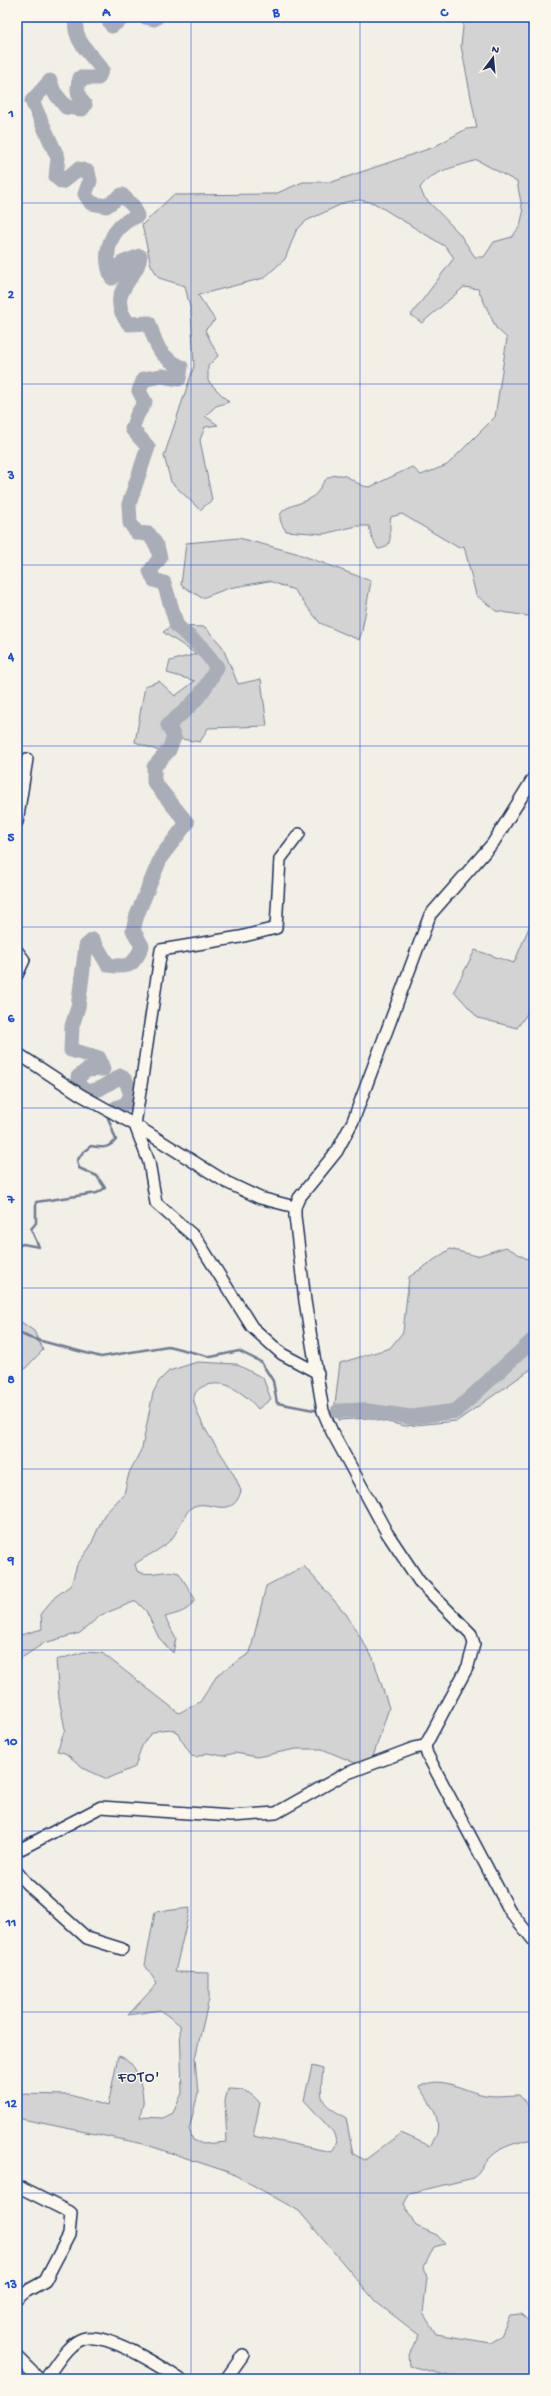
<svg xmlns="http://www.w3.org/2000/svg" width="551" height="2396" viewBox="0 0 551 2396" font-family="'Gochi Hand',sans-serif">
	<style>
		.green { fill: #d2d3d2; stroke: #768198; fill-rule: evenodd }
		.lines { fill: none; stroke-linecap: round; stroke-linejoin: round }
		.stream { stroke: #707b93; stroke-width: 2.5 }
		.river { stroke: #a9adb7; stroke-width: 15 }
		.minor-casing { stroke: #1b2f5e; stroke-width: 14 }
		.minor { stroke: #fbf7ec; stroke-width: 11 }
		.grid { fill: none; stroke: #1d4ed8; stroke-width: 1; stroke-opacity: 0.55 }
		.labels { text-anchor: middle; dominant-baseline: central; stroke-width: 3; stroke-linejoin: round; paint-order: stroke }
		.quarter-label { font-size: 16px; letter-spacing: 1px; fill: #1b2f5e; stroke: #fbf7ec }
		.neatline { fill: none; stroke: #1d4ed8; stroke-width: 1.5 }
		.grid-label { font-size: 13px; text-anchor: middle; font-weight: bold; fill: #1d4ed8 }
	</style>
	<rect width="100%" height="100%" fill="#f2efe6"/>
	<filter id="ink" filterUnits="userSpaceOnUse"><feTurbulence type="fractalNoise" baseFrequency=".025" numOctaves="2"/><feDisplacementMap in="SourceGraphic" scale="8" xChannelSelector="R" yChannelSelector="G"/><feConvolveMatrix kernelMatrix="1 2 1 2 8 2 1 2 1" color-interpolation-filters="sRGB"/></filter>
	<g filter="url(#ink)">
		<g class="green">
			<path d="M464,17h70v600l-38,-6 -20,-16 -12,-49 -5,2 -57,-34 -11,3c-4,12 6,31 -13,32l-6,-11 -3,-12h-12l-34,8 -37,-3c-20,-27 15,-23 29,-36 8,-8 7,-18 21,-20 14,-2 20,12 34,12l42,-20 9,8 26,-10 48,-48 12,-79 -11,-10 -18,-39 -14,-2 -42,36 -11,-8 43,-57 -8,-11 -72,-44 -14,-3 -14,2 -40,19 -10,10 -11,28 -21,19 -66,17 17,25 -10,10 13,26 -10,10v15l21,21 -13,4 -11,10 13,9 -13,2 -5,13 12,60 -12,10 -29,-28 -7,-26 30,-90 -3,-54 -6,-26 -26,-8 -8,-13 -9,-40 31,-30 102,-1 28,-12h29l102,-35 32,-18 11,-1 -16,-82zM477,160l40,22 6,31 -3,13 -8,11 -18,5 -10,15h-9l-16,-24 -35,-36 -4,-9c11,-18 38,-21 57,-28z"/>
			<polygon points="239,538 296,553 371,581 362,631 359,640 320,623 294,590 269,581 229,588 202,598 181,585 186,543"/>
			<polygon points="171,626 205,627 222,646 238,684 261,679 267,726 208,728 200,742 181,739 172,756 135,742 145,686 159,681 175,696 195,681 167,673 170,661 196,654 163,632"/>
			<polygon points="530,925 534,928 534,1004 517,1028 478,1018 454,991 475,950 514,963"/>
			<polygon points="506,1247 527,1259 534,1253 534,1367 457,1421 405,1426 369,1418 339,1420 335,1404 340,1363 390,1348 403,1332 409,1277 450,1249 477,1256"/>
			<polygon points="17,1319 34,1331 43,1350 17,1377"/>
			<path d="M197,1362l39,2 27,14 8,21 -13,10c-8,-10 -17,-17 -29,-23 -11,-5 -38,-2 -35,16 8,33 37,58 47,89 -9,32 -35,5 -50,17 -8,7 -12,21 -18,29 -8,11 -27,19 -38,27l2,7c13,7 28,-3 42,2l16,26c-6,13 -17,14 -30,18l11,21 -3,15 -14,-15 -13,-27 -10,-10 -35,14 -21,18 -36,10 -27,18v-25l25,-7 -1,-16 14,-16 16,-12 6,-20 13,-18 14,-32 20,-21 5,-21 13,-25 11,-55 6,-12 10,-10z"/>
			<path d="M304,1566l42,48 27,44 16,50 -20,61 -47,-20h-26l-39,8 -22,-4 -12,3 -16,-3 -11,4 -4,-1 -17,-26c-30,-4 -33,15 -40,37l-28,12 -22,-10 -20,-16 -8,-2 8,-22 -6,-30 -3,-39 28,-8 18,1 77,60 21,-11 18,-28 32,-21 16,-67z"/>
			<path d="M190,1908l-15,64 34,1v26l-14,59 3,36 -9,35 4,11 10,4 24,-2 -2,-41 3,-12c15,0 22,2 32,14l-7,33 79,16 5,-10 -4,-10 -29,-32 8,-34 11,3c-3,32 -5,32 23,49l7,36 12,6 36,-27 29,13c17,-23 2,-39 -11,-59 23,-13 43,4 66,8 11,2 23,0 34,0 16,16 15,23 15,44 -34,7 -40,11 -60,39l-64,15 -6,11 12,22 21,9 8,9 -11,3 -10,20 3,11 -4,35 13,21 55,9 10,-7 9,-21 12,-1 12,11v54h-74l-50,-13 -1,-11 10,-20 -43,-33 -77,-91 -68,-38 -87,-29 -127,-26v-24l53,1 38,11 10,-50c17,3 24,26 25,43 1,5 -2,12 -3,18l23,1 10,-5 9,-20 -2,-68 -20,-15 -32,5 29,-31 -12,-19 10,-53z"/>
		</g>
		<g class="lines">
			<g class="stream">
				<path d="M17,1246l6,-2 16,3 -8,-18 5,-6v-21l61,-9 8,-5 -8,-12 -18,-8 -2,-7 6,-9 8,-6c10,2 17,3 25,-6l-9,-25"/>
				<polyline points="17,1332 30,1338 101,1357 168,1346 211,1357 239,1351 261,1362 273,1381 277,1403 319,1411"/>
			</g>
			<g class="river">
				<path d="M76,17c-4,23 13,35 26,52l-4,9h-18c-4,11 -3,19 5,27l-3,4 -16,-2 -12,-15 -4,-11 -18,20 26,57 -2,19 6,5 16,-13 10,3 2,9 -5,13 6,9 15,3 16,-11 12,12 3,9c-26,10 -36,36 -25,62l10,-15 18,-7c-1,23 -37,36 -11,68l20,-1c8,24 9,32 32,44l-2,12 -17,-3 -18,3 -5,12 6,11 -8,13 -5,14 16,18 -19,57 1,19 7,10 12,1 8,12 3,12 -10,13 4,9 10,3 13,43 24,21 16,20c-13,26 -26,40 -49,58l6,12 -5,13 -15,17v15l33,41 -26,34 -24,58 -4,15 9,16c-8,20 -13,22 -34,19l-15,-25 -7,6 -8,61 -6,19 -1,24 28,8 4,11 -16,1 -9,7 1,9 8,6 12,-3 22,-13 5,5 5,14 -5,9 -10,4"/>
				<polyline points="107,17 112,26 124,17"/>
				<polyline points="145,17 154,19 157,17"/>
				<polyline points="338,1411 362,1410 411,1417 456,1411 534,1339"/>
			</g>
			<defs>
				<g id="minor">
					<polyline points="534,777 493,843 430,915 353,1121 337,1151 299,1198 295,1207 295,1216 305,1301 323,1411 332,1432 387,1533 419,1581 471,1634 474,1644 468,1666 425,1746 427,1754 510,1911 534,1941"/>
					<polyline points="17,822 27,759"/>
					<polyline points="299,834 280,859 276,928 240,937 161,950 135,1125 149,1162 156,1203 196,1238 252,1327 282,1354 318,1373"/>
					<polyline points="17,951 24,960 17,975"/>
					<polyline points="17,1053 81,1095 135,1125 226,1182 260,1198 295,1207"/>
					<polyline points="17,1851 101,1807 231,1816 276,1813 345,1774 414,1748 425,1746"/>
					<polyline points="17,1872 27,1884 87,1938 122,1949"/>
					<polyline points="17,2186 71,2213 69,2235 45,2281 25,2292 17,2299"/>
					<polyline points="17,2357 39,2379"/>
					<path d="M45,2379c10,-12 22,-35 37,-40 24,-8 78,27 98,40"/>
					<polyline points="226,2379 243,2355"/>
				</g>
			</defs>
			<use href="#minor" class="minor-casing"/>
			<use href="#minor" class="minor"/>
		</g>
	</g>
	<path class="grid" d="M191,17v2362M360,17v2362M17,203h517M17,384h517M17,565h517M17,746h517M17,927h517M17,1108h517M17,1288h517M17,1469h517M17,1650h517M17,1831h517M17,2012h517M17,2193h517"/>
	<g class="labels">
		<g class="quarter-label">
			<text x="139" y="2078">FOTO'</text>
		</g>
	</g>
	<rect width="551" height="2396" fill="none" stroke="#fbf7ec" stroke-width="44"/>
	<g transform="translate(493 58) rotate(16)" stroke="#fbf7ec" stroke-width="3" paint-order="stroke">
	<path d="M0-3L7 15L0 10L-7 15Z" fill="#1b2f5e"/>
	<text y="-6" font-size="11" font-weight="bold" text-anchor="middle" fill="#1b2f5e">N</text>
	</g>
	<rect x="22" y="22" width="507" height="2352" class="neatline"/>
	<g class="grid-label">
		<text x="106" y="16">A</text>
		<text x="276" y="16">B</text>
		<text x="444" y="16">C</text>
		<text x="11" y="117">1</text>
		<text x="11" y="298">2</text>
		<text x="11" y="479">3</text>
		<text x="11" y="660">4</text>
		<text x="11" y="841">5</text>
		<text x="11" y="1022">6</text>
		<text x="11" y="1203">7</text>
		<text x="11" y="1383">8</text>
		<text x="11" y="1564">9</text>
		<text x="11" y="1745">10</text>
		<text x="11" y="1926">11</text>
		<text x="11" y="2107">12</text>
		<text x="11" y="2288">13</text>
	</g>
</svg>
